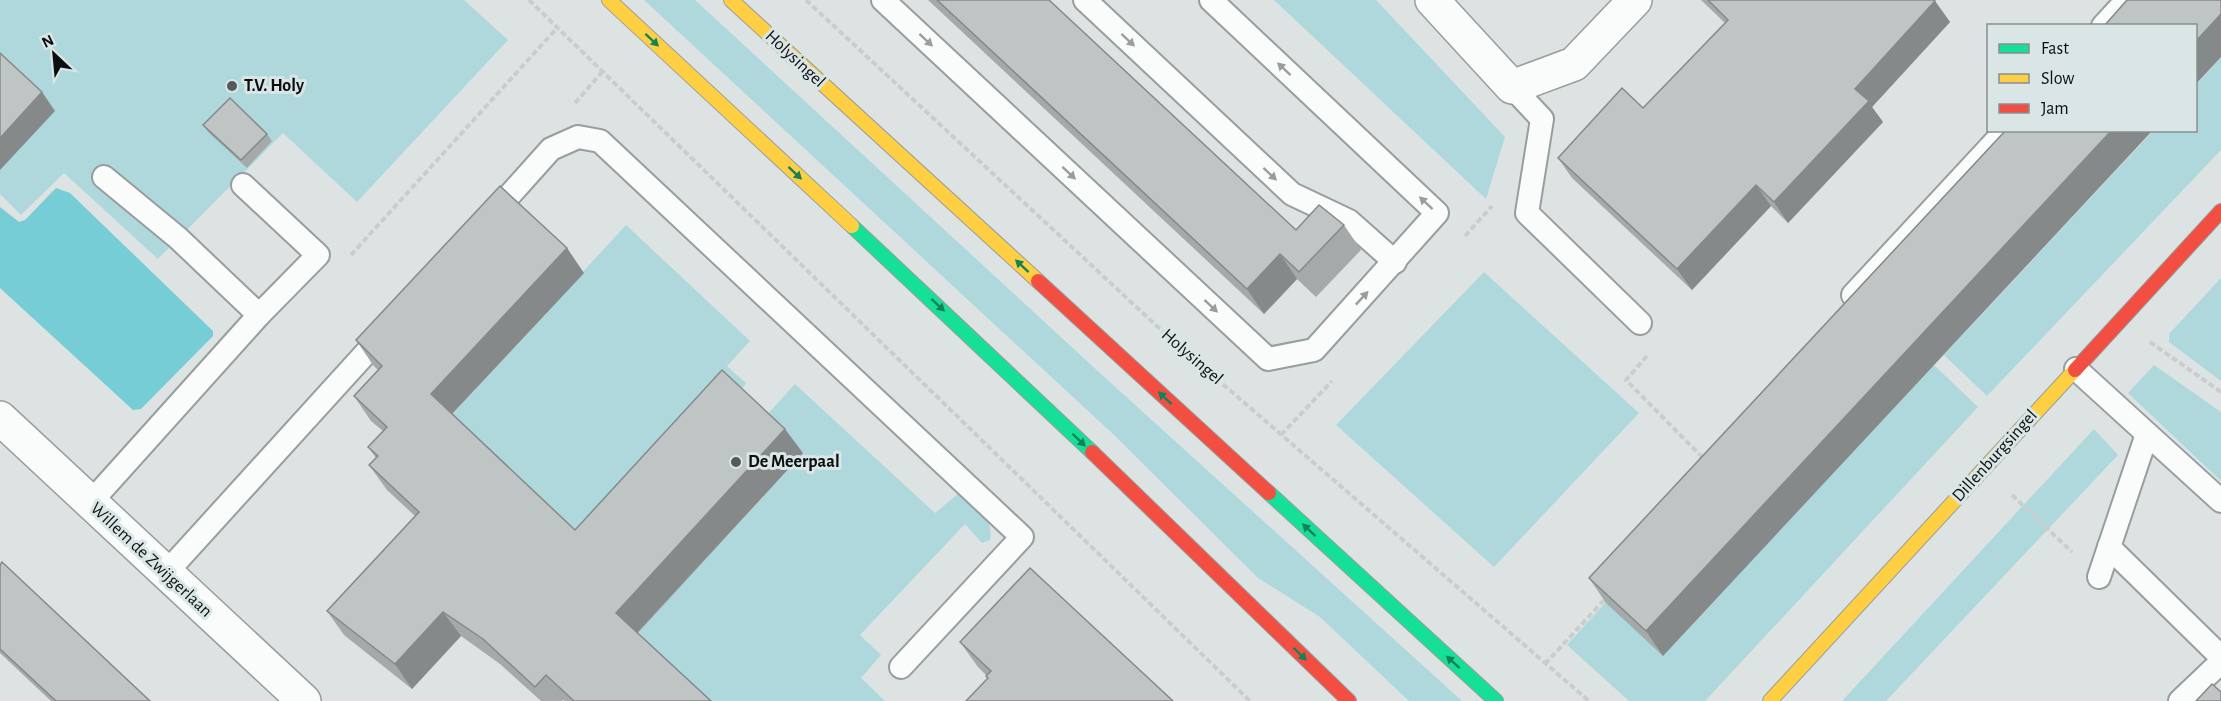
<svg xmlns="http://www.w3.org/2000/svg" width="2221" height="701" viewBox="0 0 2221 701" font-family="'Alegreya Sans',sans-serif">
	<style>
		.green { fill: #afd8dc }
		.water { fill: #77cdd5 }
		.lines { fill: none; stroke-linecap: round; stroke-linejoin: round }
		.lane-casing { stroke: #989d9d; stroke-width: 26 }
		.street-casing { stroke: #989d9d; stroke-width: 36 }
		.fast-casing { stroke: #989d9d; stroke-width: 16 }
		.slow-casing { stroke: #989d9d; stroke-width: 16 }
		.jam-casing { stroke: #989d9d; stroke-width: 16 }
		.path { stroke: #cbcdcd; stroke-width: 4; stroke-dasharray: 6 3; stroke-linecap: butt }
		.lane { stroke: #fafbfb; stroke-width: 22 }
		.street { stroke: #fafbfb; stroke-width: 33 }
		.fast { stroke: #16e098; stroke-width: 14 }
		.slow { stroke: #ffcf43; stroke-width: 14 }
		.jam { stroke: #f24e42; stroke-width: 14 }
		.wall { fill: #a4a9a9 }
		.shaded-wall { fill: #868989 }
		.building { fill: #bfc4c4; stroke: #868989; stroke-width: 1.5 }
		.oneway { fill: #12825b }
		.oneway2 { fill: #9b9d9d }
		.poi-dot { fill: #55595a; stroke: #dae5e6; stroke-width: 2 }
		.labels { text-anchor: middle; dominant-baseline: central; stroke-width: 6; stroke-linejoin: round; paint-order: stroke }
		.street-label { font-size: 18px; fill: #0c0f10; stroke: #dae5e6 }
		.poi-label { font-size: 18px; font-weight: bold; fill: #0c0f10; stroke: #dae5e6; text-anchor: start }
	</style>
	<rect width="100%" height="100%" fill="#dde3e3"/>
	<g class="green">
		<polygon points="0,0 464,0 508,40 357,202 283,133 158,259 64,173 21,215 0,194"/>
		<polygon points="644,0 695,0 1101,374 1462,701 1409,701 1320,617 1258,578 1114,435"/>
		<polygon points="1274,0 1376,0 1505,137 1486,199"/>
		<polygon points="2221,57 2221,150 1987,396 1944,355 2153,131 2196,130 2196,85"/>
		<polygon points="626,225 750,341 727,366 746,383 739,395 592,554 439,428"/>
		<polygon points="1484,272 1639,413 1494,567 1336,425"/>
		<polygon points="2221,278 2221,381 2169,342 2169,334"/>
		<polygon points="1934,365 1978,407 1705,701 1629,701 1567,645 1606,602"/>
		<polygon points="2154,365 2221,412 2221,481 2128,393"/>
		<path d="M795,384l140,129 24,-20c14,13 36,24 31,47l-8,3 -17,-19 -105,111 21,20 -20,23 24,23h-183l-69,-64 169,-183 -37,-37z"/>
		<polygon points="2094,429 2118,455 1886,701 1842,701"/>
	</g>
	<polygon class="water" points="56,188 70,193 213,331 213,336 141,409 133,410 0,288 0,207 19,222 25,220"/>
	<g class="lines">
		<defs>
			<g id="lane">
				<polyline points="883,0 1268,359 1314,350 1437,213 1211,0"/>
				<polyline points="1085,0 1292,194 1349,221 1395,262"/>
				<polyline points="2103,26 2127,0"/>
				<polyline points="1512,87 1542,119 1527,213 1640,323"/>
				<polyline points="243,185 318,255 259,315"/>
				<polyline points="490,217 551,149 578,137 600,141 1022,537 901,667"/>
				<polyline points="1853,295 2006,130"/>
				<polyline points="2076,369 2221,501"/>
				<polyline points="90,503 259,315 178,238 104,177"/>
				<polyline points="2109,547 2221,657"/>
				<polyline points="165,574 385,332"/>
				<polyline points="2099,577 2147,434"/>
				<polyline points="2180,701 2221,662"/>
			</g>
			<g id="street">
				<polyline points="1432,0 1512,87 1574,64 1635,0"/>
				<polyline points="0,418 304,701"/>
			</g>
			<g id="fast">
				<polyline points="852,226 1092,452"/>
				<polyline points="1269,493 1496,701"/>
			</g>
			<g id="slow">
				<polyline points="609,0 852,226"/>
				<polyline points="731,0 1038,281"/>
				<polyline points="1770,701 2075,370"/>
			</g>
			<g id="jam">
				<polyline points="1038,281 1269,493"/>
				<polyline points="2075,370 2221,211"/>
				<polyline points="1092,452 1349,701"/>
			</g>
		</defs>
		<use href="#lane" class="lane-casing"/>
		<use href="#street" class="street-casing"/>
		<use href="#fast" class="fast-casing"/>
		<use href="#slow" class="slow-casing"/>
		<use href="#jam" class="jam-casing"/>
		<g class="path">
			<polyline points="529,0 1250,701"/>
			<polyline points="806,0 1173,341 1589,701"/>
			<polyline points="575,103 603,71"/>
			<polyline points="1465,236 1492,206"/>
			<polyline points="351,255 558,27"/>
			<polyline points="2150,342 2221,392"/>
			<polyline points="1647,356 1626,380 1702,457"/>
			<polyline points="1281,435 1332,381"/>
			<polyline points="2012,495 2072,552"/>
			<polyline points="1545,664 1606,598"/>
		</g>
		<use href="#lane" class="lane"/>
		<use href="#street" class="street"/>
		<use href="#fast" class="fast"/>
		<use href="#slow" class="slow"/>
		<use href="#jam" class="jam"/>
	</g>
	<g class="wall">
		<polygon points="928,0 1049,0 1296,230 1344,225 1361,250 1316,297 1297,279 1264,314"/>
		<polygon points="1701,0 1934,0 1950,22 1872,107 1883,122 1788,223 1771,206 1692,290 1572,178 1558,158 1643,108 1725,23"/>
		<polygon points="203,125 267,134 272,141 247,168 208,132"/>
		<polygon points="2006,130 1663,656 1606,603 1589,578"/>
		<polygon points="584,273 452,414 575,530 803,453 638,633 711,701 565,701 563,700 562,701 541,701 500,664 461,636 412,689 344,635 327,611 415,516 387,490 369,465 376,458 368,447 383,431 371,421 354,396 378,370 373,365 356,340"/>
		<polygon points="0,565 150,701 51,701 0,653"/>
		<polygon points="960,642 1173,701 987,678 986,676 986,675 978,667"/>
	</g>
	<g class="shaded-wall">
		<polygon points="1935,1 1950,22 1872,107 1883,122 1788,223 1774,202 1855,89"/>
		<polygon points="2221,14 2221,57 2196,84 2196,41"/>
		<polygon points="42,92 55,111 0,170 0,138"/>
		<polygon points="2112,130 2153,130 1663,656 1646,631"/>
		<polygon points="1756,185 1771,206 1692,290 1677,269"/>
		<polygon points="567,248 584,273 448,418 431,394"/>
		<polygon points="1280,254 1297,279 1264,314 1247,289"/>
		<polygon points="785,429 803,453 633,637 616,613"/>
		<polygon points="443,612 461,636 412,689 395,664"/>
	</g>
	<g class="building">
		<polygon points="937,0 1049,0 1296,230 1319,205 1344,225 1299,272 1280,254 1247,289"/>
		<polygon points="1708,0 1934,0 1935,1 1855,89 1869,101 1774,202 1756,185 1677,269 1558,158 1622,88 1643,108 1728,20"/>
		<polygon points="2127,0 2221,0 2221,14 2196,41 2196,26 2104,26"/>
		<polygon points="0,53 42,92 0,138"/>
		<polygon points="230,98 267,134 241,160 203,125"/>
		<polygon points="2006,130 2112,130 1646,631 1589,578"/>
		<polygon points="500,186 567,248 431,394 575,530 722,370 785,429 616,613 711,701 574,701 546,675 535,687 483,639 443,612 395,664 327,611 419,512 369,465 378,456 368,447 387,427 354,396 382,366 356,340"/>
		<polygon points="2,562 150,701 56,701 0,649 0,565"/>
		<polygon points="1030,568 1173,701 966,701 988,678 986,676 991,671 960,642"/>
		<polygon points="2212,684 2221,692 2221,701 2196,701"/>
	</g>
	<defs><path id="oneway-solid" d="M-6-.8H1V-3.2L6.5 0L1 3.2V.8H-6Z" transform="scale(1.5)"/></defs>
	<g class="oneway">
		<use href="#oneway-solid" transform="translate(652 40) rotate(43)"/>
		<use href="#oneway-solid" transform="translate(795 173) rotate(43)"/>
		<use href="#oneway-solid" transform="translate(1022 266) rotate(-137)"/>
		<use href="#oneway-solid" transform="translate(938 305) rotate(43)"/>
		<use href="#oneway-solid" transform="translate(1165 398) rotate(-137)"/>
		<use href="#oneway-solid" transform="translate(1079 440) rotate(44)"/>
		<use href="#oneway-solid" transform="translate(1309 530) rotate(-137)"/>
		<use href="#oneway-solid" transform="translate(1300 654) rotate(44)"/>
		<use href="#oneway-solid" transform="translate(1453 662) rotate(-138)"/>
	</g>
	<g class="oneway2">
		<use href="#oneway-solid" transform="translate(926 40) rotate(43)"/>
		<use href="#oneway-solid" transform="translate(1128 40) rotate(43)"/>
		<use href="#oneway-solid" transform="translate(1284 69) rotate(-137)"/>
		<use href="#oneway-solid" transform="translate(1069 173) rotate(43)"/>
		<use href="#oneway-solid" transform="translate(1270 174) rotate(43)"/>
		<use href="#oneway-solid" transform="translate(1426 203) rotate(-137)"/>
		<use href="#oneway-solid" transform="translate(1362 298) rotate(-47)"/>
		<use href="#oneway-solid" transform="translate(1211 306) rotate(43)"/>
	</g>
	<g class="poi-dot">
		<circle cx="232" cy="86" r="6"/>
		<circle cx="736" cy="462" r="6"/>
	</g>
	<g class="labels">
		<g class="street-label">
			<text transform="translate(795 59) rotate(43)">Holysingel</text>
			<text transform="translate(1192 357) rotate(41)">Holysingel</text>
			<text transform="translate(1995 456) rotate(-48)">Dillenburgsingel</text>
			<text transform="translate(151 560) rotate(43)">Willem de Zwijgerlaan</text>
		</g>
		<g class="poi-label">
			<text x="244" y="86">T.V. Holy</text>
			<text x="748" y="462">De Meerpaal</text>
		</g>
	</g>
	<rect x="1987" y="24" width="210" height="108" fill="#dae5e6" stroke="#888f90" stroke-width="1.5"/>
	<rect x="1999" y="44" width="30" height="9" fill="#16e098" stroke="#888f90" stroke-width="1.5"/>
	<text x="2041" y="54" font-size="18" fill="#0c0f10">Fast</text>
	<rect x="1999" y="74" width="30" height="9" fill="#ffcf43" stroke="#888f90" stroke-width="1.5"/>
	<text x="2041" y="84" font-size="18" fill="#0c0f10">Slow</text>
	<rect x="1999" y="104" width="30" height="9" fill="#f24e42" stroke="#888f90" stroke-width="1.5"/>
	<text x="2041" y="114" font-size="18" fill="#0c0f10">Jam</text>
	<g transform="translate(54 54) rotate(334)" stroke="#dae5e6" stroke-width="4.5" paint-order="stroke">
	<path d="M0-4.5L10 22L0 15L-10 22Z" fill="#0c0f10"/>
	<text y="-9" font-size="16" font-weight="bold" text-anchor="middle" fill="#0c0f10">N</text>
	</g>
</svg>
